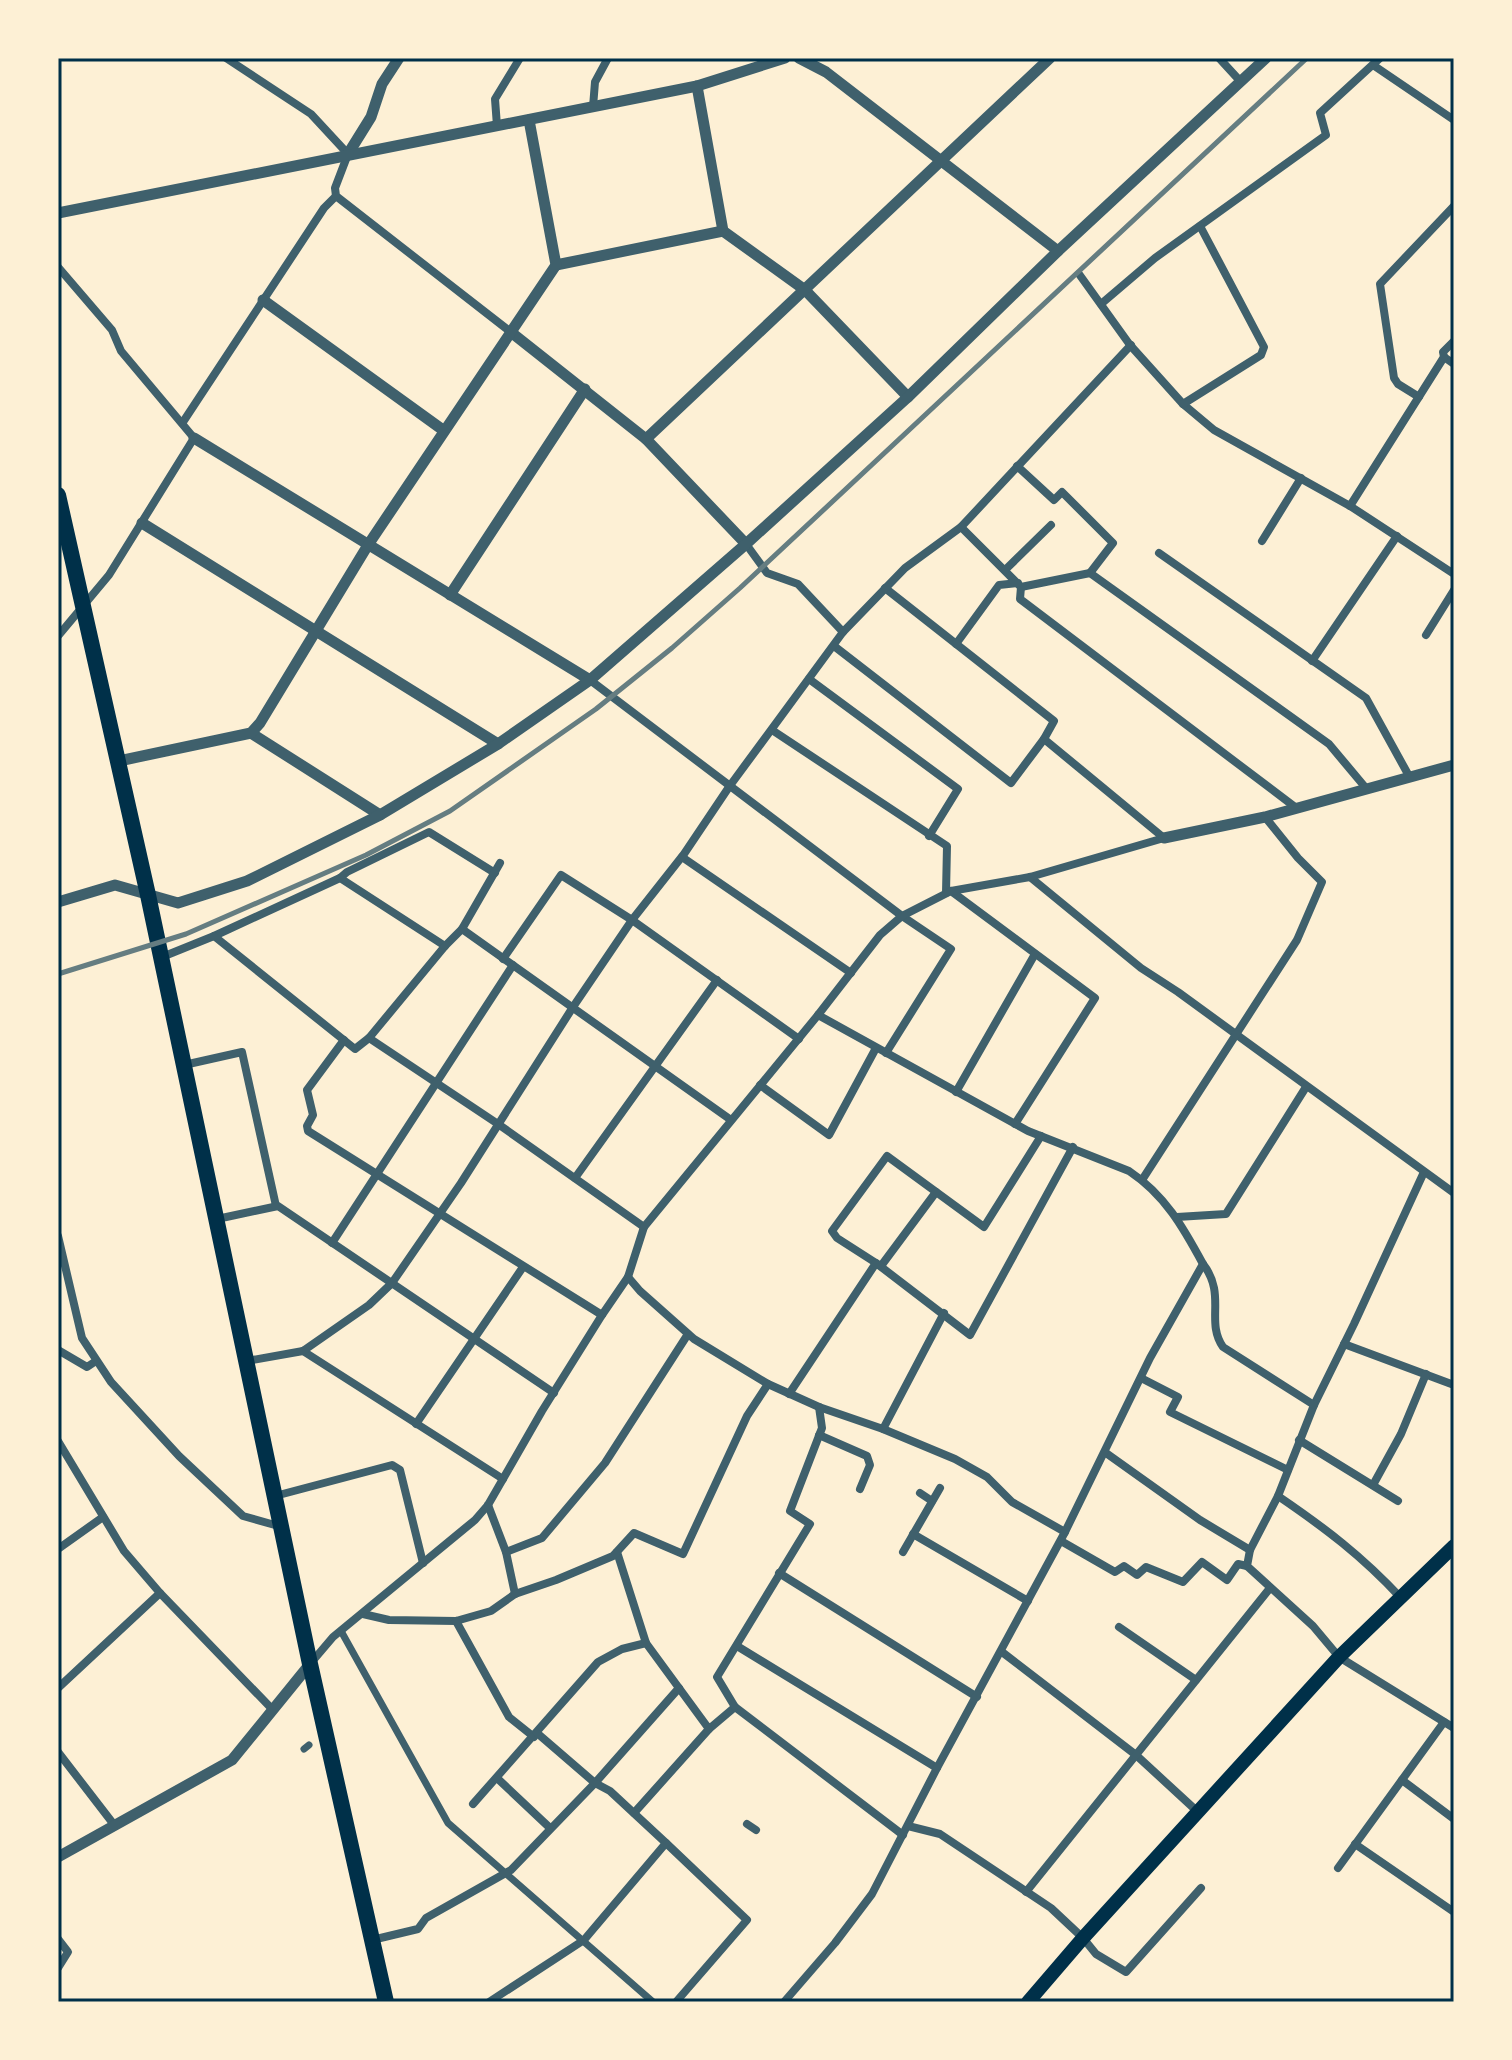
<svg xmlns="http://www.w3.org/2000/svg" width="1512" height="2060" viewBox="0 0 1512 2060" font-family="'IBM Plex Serif',serif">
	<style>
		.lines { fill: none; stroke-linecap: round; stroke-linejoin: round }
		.pedestrian { stroke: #3f606c; stroke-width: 7 }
		.minor { stroke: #3f606c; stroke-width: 8 }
		.tertiary { stroke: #3f606c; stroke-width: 11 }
		.primary { stroke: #003049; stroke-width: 14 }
		.trunk { stroke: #003049; stroke-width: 16 }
		.rail { stroke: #657d81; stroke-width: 5 }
		.neatline { fill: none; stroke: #003049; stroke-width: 3 }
	</style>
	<rect width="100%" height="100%" fill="#fdf0d5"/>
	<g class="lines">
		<g class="pedestrian">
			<polyline points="341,1631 448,1823 653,2002"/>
			<polyline points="304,1749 309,1745"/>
		</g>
		<g class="minor">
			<polyline points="226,58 311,114 348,154 335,188 336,196 512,333"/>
			<polyline points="1219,58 1241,82"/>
			<polyline points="1373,65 1454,120"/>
			<polyline points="593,107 595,82 608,58"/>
			<polyline points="497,126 495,99 520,58"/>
			<polyline points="58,267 112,330 121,351 194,438 109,575 58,636"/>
			<polyline points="1079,274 1130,345 1183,404 1214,430 1350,506 1454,574"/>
			<polyline points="1101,304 1155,258 1326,135 1320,113 1380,58"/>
			<polyline points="1444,357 1454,364"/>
			<polyline points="1419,397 1398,384 1394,378 1380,284 1454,206"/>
			<polyline points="1183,404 1261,355 1264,347 1200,226"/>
			<polyline points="183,422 324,208 336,196"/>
			<polyline points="1017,466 1054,500 1062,492 1113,543 1090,573"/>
			<polyline points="1350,506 1444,357 1443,352 1454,341"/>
			<polyline points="961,527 1021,587 1020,599 1295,807"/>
			<polyline points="1262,541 1301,478"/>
			<polyline points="746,544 767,573 798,584 843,632"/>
			<polyline points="1159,553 1366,698 1409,776"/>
			<polyline points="1005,570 1051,525"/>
			<polyline points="1021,587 1090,573 1329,744 1365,787"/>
			<polyline points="885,588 1054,721 1044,739"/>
			<polyline points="1426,635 1454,590"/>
			<polyline points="956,644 999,585 1018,583"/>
			<polyline points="834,646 1011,783 1044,739 1164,838"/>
			<polyline points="1312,661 1397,536"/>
			<polyline points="809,679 958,789 929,836"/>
			<polyline points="590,680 902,916 951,949 886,1053"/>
			<polyline points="772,730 947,846 946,893"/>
			<polyline points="682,857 851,973"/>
			<polyline points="1030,877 1141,968 1178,992 1454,1193"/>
			<polyline points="340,878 347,872 429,832 495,873"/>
			<polyline points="951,891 1095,998 1015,1124"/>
			<polyline points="462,929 500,863"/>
			<polyline points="214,936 340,878 445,946"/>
			<polyline points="162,957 214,936 355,1049 369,1038 445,946 462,929 731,1120"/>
			<polyline points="503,959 561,875 632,920 799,1039"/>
			<polyline points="369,1038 498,1124 644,1227"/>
			<polyline points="344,1040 307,1090 313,1115 307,1126 308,1131 602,1315"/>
			<polyline points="184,1065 242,1052 276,1206"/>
			<polyline points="760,1085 829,1135 876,1048"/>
			<polyline points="956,1092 1035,954"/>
			<polyline points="1424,1172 1354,1324 1314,1405 1278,1496 1250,1550 1247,1566 1313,1626 1339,1657 1454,1728"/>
			<polyline points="575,1178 717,980"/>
			<polyline points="1142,1180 1297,940 1322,882 1298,858 1265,817"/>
			<polyline points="1177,1217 1226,1214 1306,1087"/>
			<polyline points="217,1219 278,1206 554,1393"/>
			<polyline points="58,1236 82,1338 111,1382 179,1456 243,1516 282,1527"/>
			<polyline points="332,1243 513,965"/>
			<polyline points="876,1263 837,1238 832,1231 887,1156 984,1227 1041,1136"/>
			<path d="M1203,1264c24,31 2,57 20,83l91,58"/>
			<polyline points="881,1266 936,1192"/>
			<polyline points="628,1277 640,1291 694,1339 768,1384 819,1407 883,1429 955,1459 987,1477 1012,1502 1065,1532"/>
			<polyline points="1344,1344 1454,1385"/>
			<polyline points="58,1350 87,1367 96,1361"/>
			<polyline points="303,1351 503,1479"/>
			<polyline points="247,1361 303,1351 369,1305 392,1283 461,1183 573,1007 632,920 684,854 729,787 843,632 905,568 961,527 1131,345"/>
			<polyline points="1141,1378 1178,1397 1170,1412 1288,1470"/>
			<polyline points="789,1394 876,1263 970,1335 1073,1147"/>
			<polyline points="416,1424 523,1267"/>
			<polyline points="883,1429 944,1313"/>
			<polyline points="819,1435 867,1456 870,1465 860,1489"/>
			<polyline points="1299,1440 1398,1501"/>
			<polyline points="58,1441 124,1551 160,1593 273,1710"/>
			<polyline points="1106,1453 1200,1520 1250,1550"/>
			<polyline points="1373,1485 1401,1434 1426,1374"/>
			<polyline points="920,1493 932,1501"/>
			<polyline points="275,1496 392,1465 400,1470 423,1563"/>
			<path d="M1278,1496c47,32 84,60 123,102"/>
			<polyline points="488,1505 506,1552 515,1594"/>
			<polyline points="913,1534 1028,1601"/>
			<polyline points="1061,1541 1115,1572 1124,1566 1137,1575 1146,1567 1183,1582 1202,1562 1227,1580 1238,1564 1247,1566"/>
			<polyline points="58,1549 103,1517"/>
			<polyline points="506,1552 542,1538 605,1463 688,1334"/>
			<polyline points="617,1552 646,1643 709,1729 735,1707 903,1835"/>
			<polyline points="903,1552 940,1488"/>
			<polyline points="779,1573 977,1697"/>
			<polyline points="363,1614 389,1620 456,1621 491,1611 515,1594 556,1580 613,1556 634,1533 683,1554 747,1416 768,1384"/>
			<polyline points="456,1621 509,1717 534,1737"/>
			<polyline points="1119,1627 1196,1680"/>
			<polyline points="737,1646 937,1768"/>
			<polyline points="1002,1652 1136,1755 1199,1813"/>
			<polyline points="310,1664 333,1637 475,1520 488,1505 542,1411 602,1315 628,1277 644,1227 818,1015 880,935 902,916 951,891 1030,877 1164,838"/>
			<polyline points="58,1688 160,1593"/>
			<polyline points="735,1707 717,1677 810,1524 790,1511 822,1428 819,1407"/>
			<polyline points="58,1752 115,1826"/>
			<polyline points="497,1778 550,1828"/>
			<polyline points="1402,1780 1454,1819"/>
			<polyline points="473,1804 598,1662 622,1649 646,1643"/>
			<polyline points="634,1813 709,1729"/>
			<polyline points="747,1824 756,1830"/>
			<polyline points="908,1826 940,1834 1051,1908 1083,1938 1096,1954 1126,1972 1201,1888"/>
			<polyline points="666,1843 747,1920 676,2002"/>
			<polyline points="1355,1844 1454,1912"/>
			<polyline points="1338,1868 1444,1722"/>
			<polyline points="1026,1892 1270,1588"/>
			<polyline points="58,1939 68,1952 58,1968"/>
			<polyline points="372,1940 418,1929 426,1918 511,1870 595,1783 679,1688"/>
			<polyline points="489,2002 584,1940 666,1843 610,1791 595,1783 537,1733"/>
			<path d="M784,2002l51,-59 37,-49 65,-126 128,-236 85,-174 53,-94c-20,-37 -38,-69 -74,-93l-101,-40 -210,-116"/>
		</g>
		<g class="tertiary">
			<polyline points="799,58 826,72 1058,251"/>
			<polyline points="697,86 723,231 805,290 908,397"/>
			<polyline points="348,154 371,117 382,84 399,58"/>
			<polyline points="58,213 697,86 785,58"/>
			<polyline points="556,265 723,231"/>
			<polyline points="263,300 443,430"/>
			<polyline points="512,333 646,439 746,544"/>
			<polyline points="194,438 590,680"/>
			<polyline points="646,439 1050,58"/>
			<polyline points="142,523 498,744"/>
			<polyline points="450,595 585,389"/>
			<polyline points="251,733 380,815"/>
			<polyline points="119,761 251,733 260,723 368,545 556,265 529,120"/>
			<polyline points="1164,838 1265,817 1454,765"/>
			<polyline points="58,902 115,885 178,903 247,881 380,815 498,744 590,680 746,544 908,397 1058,251 1266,58"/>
			<polyline points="58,1857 232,1760 310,1664"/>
		</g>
		<polyline class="primary" points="1028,2002 1083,1938 1339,1657 1454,1546"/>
		<polyline class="trunk" points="58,495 148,895 310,1664 386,2002"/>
		<polyline class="rail" points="58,974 186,934 366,855 450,811 596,709 672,648 740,588 1307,58"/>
	</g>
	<rect width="1512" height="2060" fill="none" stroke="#fdf0d5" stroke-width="120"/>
	<rect x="60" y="60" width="1392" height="1940" class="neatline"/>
</svg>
